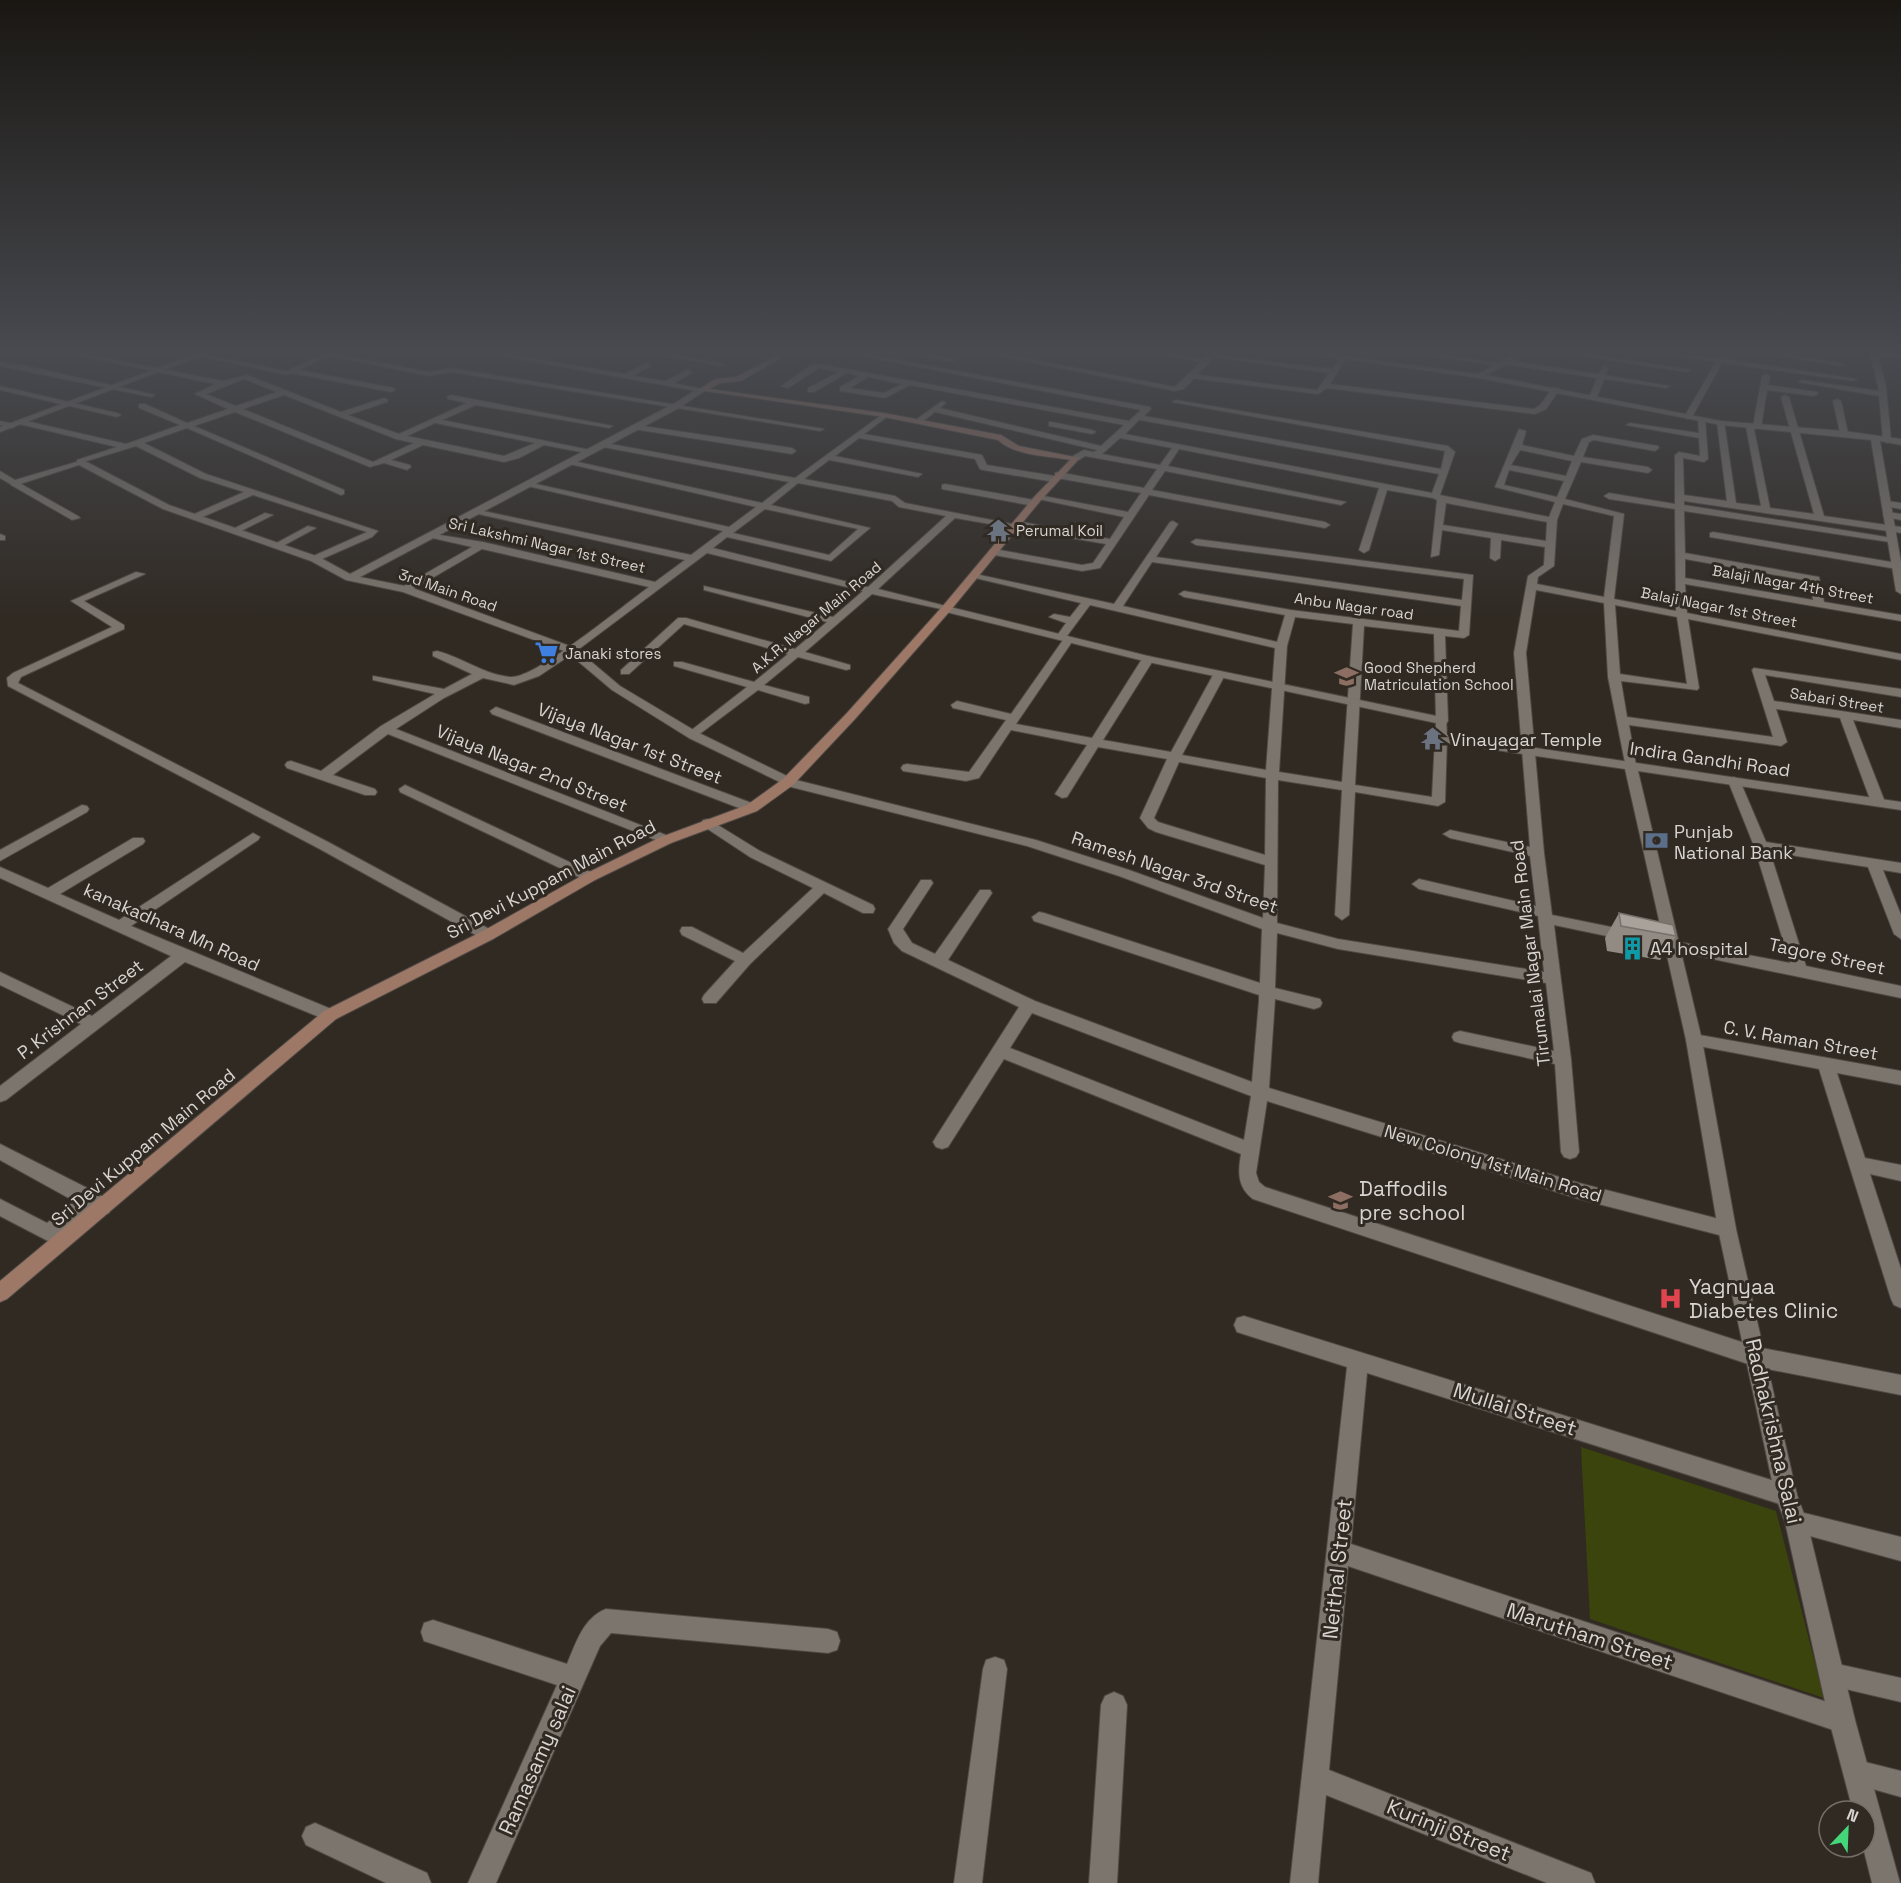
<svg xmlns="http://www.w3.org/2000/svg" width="1901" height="1883" viewBox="0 0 1901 1883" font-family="'Space Grotesk',sans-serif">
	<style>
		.green { fill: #3c440d }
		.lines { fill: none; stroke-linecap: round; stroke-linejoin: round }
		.minor-casing { stroke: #4e4843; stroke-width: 2 }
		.tertiary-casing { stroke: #4e4843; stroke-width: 2 }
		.secondary-casing { stroke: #4e4843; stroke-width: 2 }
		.minor { fill: #7c756d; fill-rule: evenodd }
		.tertiary { fill: #7c756d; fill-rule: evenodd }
		.secondary { fill: #9e7867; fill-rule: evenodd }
		.wall { fill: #918b84 }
		.building { fill: #a9a29a; stroke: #76716c; stroke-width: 1.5 }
		.labels { text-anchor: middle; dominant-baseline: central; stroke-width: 6; stroke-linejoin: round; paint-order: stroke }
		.far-poi-label { font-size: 15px; fill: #d8d4d0; stroke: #302a23; text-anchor: start }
		.far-street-label { font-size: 15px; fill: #d8d4d0; stroke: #302a23 }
		.poi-label { font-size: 18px; fill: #d8d4d0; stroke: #302a23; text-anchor: start }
		.street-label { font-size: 18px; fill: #d8d4d0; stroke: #302a23 }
		.near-poi-label { font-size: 21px; fill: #d8d4d0; stroke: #302a23; text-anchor: start }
		.near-street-label { font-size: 21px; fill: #d8d4d0; stroke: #302a23 }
	</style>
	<rect width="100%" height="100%" fill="#302a23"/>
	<polygon class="green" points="1581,1447 1776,1511 1824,1698 1590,1619"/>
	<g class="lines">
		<defs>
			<g id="minor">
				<path d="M71,354h15l137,27 24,-6 94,37 43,-14 4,2 -1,2 -39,13 51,19 68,-31 -19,-4 -1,-2 4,-2 162,31 -4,2 -133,-23 -34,15 153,31 -4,3 -47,-9 -25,13 -15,4 -81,-17 -32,15 19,5 1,2 -4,3 -23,-7 -14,4 -135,-55 -41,14 150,64v4l-3,1 -154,-67 -43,15 62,31 172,57 -6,6 -57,25 -5,-3 1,-2 56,-25 -114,-37 -55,24h-6v-4l52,-23 -44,-14 -64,-32 -59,18v-4l40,-13 -98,-23 -1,-2 4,-2 104,24 54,-19 -41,-17v-4h6l42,19 41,-14 -33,-15 20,-10zM244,379l33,13 -41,14 -30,-12zM284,395l112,44 18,4 -41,19 -130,-53zM435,423l100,20 -31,13 -97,-20z"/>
				<polygon points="189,354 204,354 287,371 322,354 338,354 429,372 451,368 824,429 820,431 451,372 429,376 329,356 299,370 394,388 395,390 391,392 291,373 287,375"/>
				<polygon points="490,354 507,354 625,374 648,362 651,366 633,376 666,381 689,369 692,373 674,383 706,390 702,392"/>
				<polygon points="656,354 673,354 725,364 721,366"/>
				<path d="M851,354h16l283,53 1,2 -7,7 297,53 4,-18 -273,-49 4,-2 272,46 7,6 -15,43 109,22 6,-15 -60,-15 24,-58 7,2 -4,14 52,11 8,-17 11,-4 65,11 1,2 -4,3 -61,-11 -5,2 -6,15 65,10 4,3 -4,3 -67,-11 -16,37 59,15 -10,85 62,12 -1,-102 -66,-10 -5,-3 5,-3 66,11v-49l4,-3 21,4 -1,-18 -73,-13 4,-2 69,10 -1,-13 7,-2 3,41 -4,3 -21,-4 1,37 43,6 -10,-78 7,-2 12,82 25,3 -15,-79 7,-1 9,-50 4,-2 4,2 -2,9 49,7 1,2 -4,2 -47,-6 -6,37 -7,2 16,79 44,6 -33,-117 4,-2 4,2 35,119 77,11v6l-217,-32v4l209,33 3,1v4l-212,-32 1,42 134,24 5,25 77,13v6l-216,-37 2,29 214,41v6l-213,-41 11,69 -2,2 -76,-9 6,36 146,20 -21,-67 2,-2 147,21v8l-136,-22 9,26 127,19v8l-48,-8 32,82 -2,3h-10l-2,-3 -31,-84 -64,-9 11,33 -6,4 -152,-21 7,40 -2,3h-8l-18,-91 -4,-74 -68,-13 -10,63 18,200 8,62 74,15 7,5 -7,5 -72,-15 17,134 8,93 -3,5 -6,2 -6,-2 -3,-5 -6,-88 -95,-21 -6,-2 -2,-4 2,-4 6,-2 94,20 -8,-68 -208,-34 -61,-16 -2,55 45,11 2,4 -2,4 -6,2 -39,-10 -6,89 310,95 148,38 7,2 2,6 -2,6 -7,2 -148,-38 -312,-98 -11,72 3,9 6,5 492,160 144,28v20l-144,-28 -504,-168c-16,-12 -15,-27 -12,-45l-237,-95 -56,88 -6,2 -6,-2 -3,-5 3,-5 83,-130 -117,-56 -8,-8 -6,-14 33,-49h10l2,3 -30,46 9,14 23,11 45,-64h10l2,3 -44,67 87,41 217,81 7,-81v-6l-225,-74 -2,-4 7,-5 5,1 216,70 2,-54 -143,-53 -92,-30 -244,-61 -1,-3 6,-4 248,62 93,30 134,48 2,-53 -109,-33 -8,-4 -8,-10 27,-59 -69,-12 -31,50 -5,1 -7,-4 32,-49 -76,-15 -32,48 -13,3 -63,-10 -2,-3 2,-3 4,-1 62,8 37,-52 -53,-12 -2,-3 6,-4 54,13 52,-74 -7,-3 10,-14 -17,-6 5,-3 16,3 11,-14 -110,-26v-4l143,31 56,-82 3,-1 5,3 -22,33 306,43 2,-21 -268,-34 -5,-3 5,-3 277,36 -4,60 -5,3 -19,-2 3,85 -2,3h-8l-2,-3 -2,-87 -70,-8 -9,159 77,12 3,-59 6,-4 6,4 -2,64 -7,4 -83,-14 -6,123 -7,5 -7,-5 7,-125 -64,-10 -1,143 61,16 206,33 -6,-56 -119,-27 -7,-5 7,-5 117,27 -6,-50 -80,-18 -7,-4 7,-4 80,17 -16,-194 14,-77 16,-11 1,-18 -44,-7 -1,18 -5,3 -5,-3 1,-20 -49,-8 -3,25 -8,2 6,-57 -4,-2 -46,-8 -18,60 -5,3 -5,-3 20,-62 -200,-39 -11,17 178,36 -5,3 -176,-34 -13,19 173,32 5,3 -5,3 -176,-33 -49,73 -18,3 -88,-16 -5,-3 5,-3 88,16 11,-2 13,-19 -151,-26 -77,71 72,18v4l-78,-17 -67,58 45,13v4l-4,1 -48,-13 -34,28 45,12v6l-4,1 -47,-14 -65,49 -6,-4 2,-3 58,-45 -73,-21v-4h8l72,20 34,-28 -104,-30 -55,50h-8v-4l57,-52h8l109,31 32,-27 -123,-32v-4l129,31 30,-26 -156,-38 -132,99 -36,24 -25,9 -31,-7 -39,20 -48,31 275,108 2,3 -2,3 -5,1 -278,-110 -55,41 42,14 2,3 -2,3h-10l-78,-27 -2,-3 2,-3 4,-1 30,10 60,-45 54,-32 -62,-14v-4l71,13 28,-15 -39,-18v-4l4,-1c25,6 47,24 74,26 24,2 114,-73 138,-90l-167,-38 -72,42h-8v-4l70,-40 -44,-10v-4l55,9 172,40 30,-22 -216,-48 5,-3 217,46 32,-24 -200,-46 4,-3 202,45 27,-20 -191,-44 4,-3 193,43 27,-21 -186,-35 -3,-1v-4l195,36 89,-65 4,2 -1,2 -23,17 118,21 5,10 68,11v-3l3,-1 86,16 13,-19 -72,-13 -6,4h-6v-4l11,-6 10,2 3,-2 -162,-38 -14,11 -7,-2 28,-20 4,2 -6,5 161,38 23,-21 -214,-40 -25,13 -45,-7v-4l19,-11 -12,-3 -33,19h-6v-4l31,-16 -20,-4 -31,20 -7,-2 30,-21 8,-1 310,57 12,-11zM868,377l34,7 -18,9 -34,-5zM1139,420h1l299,54 -7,19 -307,-59zM859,438l116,21 5,10 3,1 71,12 3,-1v-3l84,15 -13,19 -90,-17 -5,3 91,19 -14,22 -93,-18 -5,3 -107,-21 -10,-7 -91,-17 25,-19 89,17 4,-3 -87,-18zM1120,438l52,10 -12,17 -58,-11zM1520,450l52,11 -6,15 -55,-11zM1509,470l55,11 -7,16 -53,-12zM798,483l94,18 7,6 47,9 -78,71 -155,-39 14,-11 104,24 39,-33 -99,-23zM1446,503l101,19 -1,19 -103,-16zM1563,504l51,12 -10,81 -67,-13 1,-7 16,-11 3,-46zM765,509l93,20 -29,26 -96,-22zM1685,559l125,22 3,19 -128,-22zM1152,562l309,44 -2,25 -168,-21 -107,-19 -5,3 5,3 101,18 -8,27 -154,-36zM1090,605l185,43 -9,122 -84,-15 43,-80 -6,-3 -6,3 -42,77 -68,-12 51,-81 -6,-3 -6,3 -50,79 -76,-14 58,-85 -7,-3zM1615,605l62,12 10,67 -67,-10zM1295,617l58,7 -11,158 -63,-10 8,-126zM1179,762l87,16 -1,77 -107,-33 -4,-4zM1032,1013l219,83 -7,44 -234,-92z"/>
				<polygon points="913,354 930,354 956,360 952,362"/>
				<polygon points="1157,354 1175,354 1210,361 1206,363"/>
				<polygon points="1209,354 1332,369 1342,356 1346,358 1330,384 1534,409 1540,405 1553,387 1560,389 1546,409 1535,414 1327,388 1318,394 1189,378 1189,374 1192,374 1317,390 1329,373 1212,357"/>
				<polygon points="1421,354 1441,354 1503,364 1499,366"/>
				<polygon points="1568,354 1588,354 1691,370 1687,372"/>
				<polygon points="1668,354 1718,358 1720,354 1728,354 1725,359 1857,379 1853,381 1722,363 1692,417 1688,419 1684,417 1716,362"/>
				<polygon points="1767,354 1786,354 1845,364 1841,366"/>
				<polygon points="1870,354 1901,354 1901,358 1878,356 1886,386 1891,440 1887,443 1883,440 1879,396 1798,382 1802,380 1879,391"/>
				<polygon points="1506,360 1598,374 1604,366 1608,368 1605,375 1670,386 1666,388 1604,379 1597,397 1593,399 1589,397 1597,378 1503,364"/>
				<polygon points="0,362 23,365 155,395 151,397 0,366"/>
				<polygon points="0,386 117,413 121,415 117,417 0,390"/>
				<polygon points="1837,399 1841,401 1848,433 1844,435 1840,433 1833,401"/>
				<polygon points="0,421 15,424 16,426 12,428 0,425"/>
				<polygon points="1052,422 1092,430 1096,432 1092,434 1049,426 1049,422"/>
				<polygon points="636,425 792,448 796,451 792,454 633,429 632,427"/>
				<polygon points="14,480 78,516 80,518 72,520 11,485 10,483"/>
				<polygon points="945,484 1034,500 1039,503 1034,506 942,489 942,485"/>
				<polygon points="1887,501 1901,503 1901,509 1884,506 1884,502"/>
				<polygon points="1888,512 1901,514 1901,520 1885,517 1883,515"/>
				<polygon points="265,513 273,515 237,533 229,531"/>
				<polygon points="308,526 316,528 279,548 271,546"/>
				<polygon points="1713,532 1897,563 1901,564 1901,567 1897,569 1710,537 1710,533"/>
				<polygon points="0,534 5,536 5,540 0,540"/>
				<polygon points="136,572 145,574 84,601 124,625 124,629 21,677 18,683 328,842 493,931 495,935 493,939 483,939 318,848 8,686 7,678 13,673 112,627 71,601"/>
				<polygon points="496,707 757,805 759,808 752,812 747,811 492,714 490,711"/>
				<polygon points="1734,777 1740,781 1766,842 1901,863 1901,873 1883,870 1901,915 1901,939 1894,934 1868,867 1770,852 1806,966 1901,986 1901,998 1669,950 1666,946 1669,942 1674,941 1790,963 1754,846 1728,781"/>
				<polygon points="405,785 595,874 597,877 595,880 585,880 400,792 399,789"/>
				<polygon points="82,805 87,806 89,809 87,812 0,861 0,850"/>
				<polygon points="708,819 760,851 873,905 875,909 873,913 863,913 824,893 750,964 716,1003 704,1003 702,999 704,995 735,961 682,935 680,931 682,927 692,927 743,953 813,888 750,857 703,826 701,823 703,820"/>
				<polygon points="253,833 260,837 258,840 131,926 336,1011 338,1015 336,1019 324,1019 185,962 6,1100 0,1102 0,1086 81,1024 0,985 0,972 92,1016 171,956 0,878 0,867 48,888 133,838 143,838 145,841 143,844 60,894 119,920"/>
				<polygon points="1694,1034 1901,1071 1901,1085 1837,1073 1865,1158 1901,1165 1901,1181 1870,1174 1901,1269 1901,1308 1894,1305 1891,1299 1819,1069 1688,1044 1686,1040 1688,1036"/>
				<polygon points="0,1144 97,1193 109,1201 111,1207 109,1213 102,1215 90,1210 55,1239 48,1241 0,1216 0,1199 47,1223 74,1201 0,1160"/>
				<polygon points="1244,1316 1794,1487 1797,1495 1794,1503 1786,1506 1367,1373 1351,1544 1842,1707 1851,1711 1855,1720 1851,1729 1842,1733 1348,1566 1329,1770 1591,1873 1595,1883 1547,1883 1326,1795 1318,1883 1290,1883 1347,1367 1237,1332 1234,1325 1237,1318"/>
				<polygon points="1796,1511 1901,1537 1901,1561 1788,1530 1785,1522 1788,1514"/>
				<path d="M606,1609l222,20 9,3 3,9 -3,9 -9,3 -217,-20 -11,13 -104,237h-28l89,-198 -133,-44 -3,-9 3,-9 9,-3 134,44c9,-21 16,-46 39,-55z"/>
				<polygon points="995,1657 1004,1660 1007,1669 982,1883 954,1883 983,1669 986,1660"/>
				<polygon points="1833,1663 1901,1678 1901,1702 1824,1684 1821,1675 1824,1666"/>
				<polygon points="1114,1692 1123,1696 1127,1705 1117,1883 1089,1883 1101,1705 1105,1696"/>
				<polygon points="1857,1760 1901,1771 1901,1797 1848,1782 1844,1773 1848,1764"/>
				<polygon points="315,1823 427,1873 431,1883 386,1883 306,1845 302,1836 306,1827"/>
			</g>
			<g id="tertiary">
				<polygon points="195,354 206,354 0,432 0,427"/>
				<polygon points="989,354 1004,354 1175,387 1209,354 1217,354 1184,389 1175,391"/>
				<polygon points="1308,354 1329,354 1478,374 1515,354 1525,354 1486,375 1721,421 1844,431 1901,439 1901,445 1880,441 1901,562 1901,594 1896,591 1871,440 1721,425 1479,378"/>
				<polygon points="699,388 706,390 679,408 360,577 410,587 575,648 620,686 697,732 793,779 794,782 788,786 689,738 612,690 567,652 403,592 346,580 311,561 163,509 79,465 14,486 0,478 0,471 15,480 83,460 169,505 319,557 350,574 673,404"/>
				<polygon points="946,606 1148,656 1446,718 1447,735 1901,802 1901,810 1638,771 1702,1040 1736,1229 1797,1495 1807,1522 1855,1720 1900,1883 1872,1883 1863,1847 1865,1847 1865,1811 1853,1811 1829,1720 1785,1522 1775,1495 1718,1229 1686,1040 1625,769 1441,742 1435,738 1436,723 1148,662 942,611 941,609"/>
			</g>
			<path id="secondary" d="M779,354h9l-47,27 -21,2 -10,6 174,24 117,22 18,11 61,12 -39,42 -91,111 -95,108 -62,66 -36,26 -86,32 -76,37 -102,59 -157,80 -329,280 -7,3v-21l324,-270 159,-80 102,-57 76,-37 86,-32 36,-26 64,-66 95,-106 93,-111 35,-36c-22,-4 -55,-4 -72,-20l-114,-23 -186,-27 17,-11 21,-2z"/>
		</defs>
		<use href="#minor" class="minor-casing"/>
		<use href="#tertiary" class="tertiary-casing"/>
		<use href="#secondary" class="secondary-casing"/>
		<use href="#minor" class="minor"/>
		<use href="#tertiary" class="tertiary"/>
		<use href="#secondary" class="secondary"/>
	</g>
	<polygon class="wall" points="1619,913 1676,936 1660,960 1607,951 1605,938"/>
	<polygon class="building" points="1619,913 1673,925 1676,936 1621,926"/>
	<linearGradient id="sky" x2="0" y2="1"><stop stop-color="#1a1713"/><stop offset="0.57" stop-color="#484a50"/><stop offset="1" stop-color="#484a50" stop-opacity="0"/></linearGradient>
	<rect width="1901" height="618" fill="url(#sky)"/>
	<defs>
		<symbol id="temple-bare" viewBox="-9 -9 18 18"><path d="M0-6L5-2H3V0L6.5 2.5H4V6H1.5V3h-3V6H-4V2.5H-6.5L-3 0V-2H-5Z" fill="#6b7280" stroke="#302a23" stroke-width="2.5" paint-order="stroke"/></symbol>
		<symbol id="supermarket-bare" viewBox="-9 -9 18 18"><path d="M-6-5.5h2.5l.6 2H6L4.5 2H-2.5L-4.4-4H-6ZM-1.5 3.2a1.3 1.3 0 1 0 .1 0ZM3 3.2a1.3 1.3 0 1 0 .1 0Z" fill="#3f7fe0" stroke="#302a23" stroke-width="2.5" paint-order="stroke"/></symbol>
		<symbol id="school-bare" viewBox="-9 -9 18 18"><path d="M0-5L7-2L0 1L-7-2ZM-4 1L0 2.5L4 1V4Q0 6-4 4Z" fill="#8d6e63" stroke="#302a23" stroke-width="2.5" paint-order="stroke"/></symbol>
		<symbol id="bank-bare" viewBox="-9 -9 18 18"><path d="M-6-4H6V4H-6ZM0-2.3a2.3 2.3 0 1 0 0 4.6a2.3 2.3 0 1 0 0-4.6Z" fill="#5c6f8a" stroke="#302a23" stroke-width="2.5" paint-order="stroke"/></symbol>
		<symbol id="building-bare" viewBox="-9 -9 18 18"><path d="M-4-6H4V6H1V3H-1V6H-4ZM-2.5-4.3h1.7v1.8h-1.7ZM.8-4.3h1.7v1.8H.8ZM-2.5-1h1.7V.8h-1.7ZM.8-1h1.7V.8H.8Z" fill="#0f9aa8" stroke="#302a23" stroke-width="2.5" paint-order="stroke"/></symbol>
		<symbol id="hospital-bare" viewBox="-9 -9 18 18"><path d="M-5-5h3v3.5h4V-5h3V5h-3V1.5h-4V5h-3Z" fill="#e0444e" stroke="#302a23" stroke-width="2.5" paint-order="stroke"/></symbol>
	</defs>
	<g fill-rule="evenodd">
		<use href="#temple-bare" x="982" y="514" width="33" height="33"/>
		<use href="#supermarket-bare" x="530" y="636" width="33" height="33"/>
		<use href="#school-bare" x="1330" y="660" width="33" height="33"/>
		<use href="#temple-bare" x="1416" y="722" width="33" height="33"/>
		<use href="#bank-bare" x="1640" y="824" width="33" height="33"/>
		<use href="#building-bare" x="1616" y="932" width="33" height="33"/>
		<use href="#school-bare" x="1324" y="1184" width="33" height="33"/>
		<use href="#hospital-bare" x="1654" y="1282" width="33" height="33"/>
	</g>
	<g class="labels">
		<g class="far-poi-label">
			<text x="1016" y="530">Perumal Koil</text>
			<text x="565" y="653">Janaki stores</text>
			<text x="1364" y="667">Good Shepherd<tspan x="1364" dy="17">Matriculation School</tspan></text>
		</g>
		<g class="far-street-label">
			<text transform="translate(547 545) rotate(13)">Sri Lakshmi Nagar 1st Street</text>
			<text transform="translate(1793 584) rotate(10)">Balaji Nagar 4th Street</text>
			<text transform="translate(448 590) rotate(19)">3rd Main Road</text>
			<text transform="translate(1354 606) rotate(8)">Anbu Nagar road</text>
			<text transform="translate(1719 607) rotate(11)">Balaji Nagar 1st Street</text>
			<text transform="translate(816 617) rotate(-40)">A.K.R. Nagar Main Road</text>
			<text transform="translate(1837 700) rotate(9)">Sabari Street</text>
		</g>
		<g class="poi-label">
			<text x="1450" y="739">Vinayagar Temple</text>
			<text x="1674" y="831">Punjab<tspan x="1674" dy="21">National Bank</tspan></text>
			<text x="1650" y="948">A4 hospital</text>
		</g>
		<g class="street-label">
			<text transform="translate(630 743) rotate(21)">Vijaya Nagar 1st Street</text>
			<text transform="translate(1710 759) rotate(8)">Indira Gandhi Road</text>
			<text transform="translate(532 768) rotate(22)">Vijaya Nagar 2nd Street</text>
			<text transform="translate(1175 872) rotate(19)">Ramesh Nagar 3rd Street</text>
			<text transform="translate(551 879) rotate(-28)">Sri Devi Kuppam Main Road</text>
			<text transform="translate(172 927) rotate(24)">kanakadhara Mn Road</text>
			<text transform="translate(1530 953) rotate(-97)">Tirumalai Nagar Main Road</text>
			<text transform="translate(1827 956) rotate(12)">Tagore Street</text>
			<text transform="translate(80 1009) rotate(-37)">P. Krishnan Street</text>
			<text transform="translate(1801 1040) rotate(10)">C. V. Raman Street</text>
			<text transform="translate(143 1147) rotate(-40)">Sri Devi Kuppam Main Road</text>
			<text transform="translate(1493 1163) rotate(17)">New Colony 1st Main Road</text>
		</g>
		<g class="near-poi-label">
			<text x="1359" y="1188">Daffodils<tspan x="1359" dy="24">pre school</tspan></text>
			<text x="1689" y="1286">Yagnyaa<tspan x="1689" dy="24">Diabetes Clinic</tspan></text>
		</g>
		<g class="near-street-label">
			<text transform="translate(1515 1409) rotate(18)">Mullai Street</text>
			<text transform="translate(1774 1431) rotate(77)">Radhakrishna Salai</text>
			<text transform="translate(1337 1569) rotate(-84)">Neithal Street</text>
			<text transform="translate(1590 1636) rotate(18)">Marutham Street</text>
			<text transform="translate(537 1760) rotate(-66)">Ramasamy salai</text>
			<text transform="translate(1449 1830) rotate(22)">Kurinji Street</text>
		</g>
	</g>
	<g transform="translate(1847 1829) rotate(23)"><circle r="28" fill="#302a23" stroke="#736e68" stroke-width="1.5"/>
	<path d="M0-4.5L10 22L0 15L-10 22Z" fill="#44d77a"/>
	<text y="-9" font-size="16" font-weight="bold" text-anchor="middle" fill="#d8d4d0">N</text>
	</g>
</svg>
